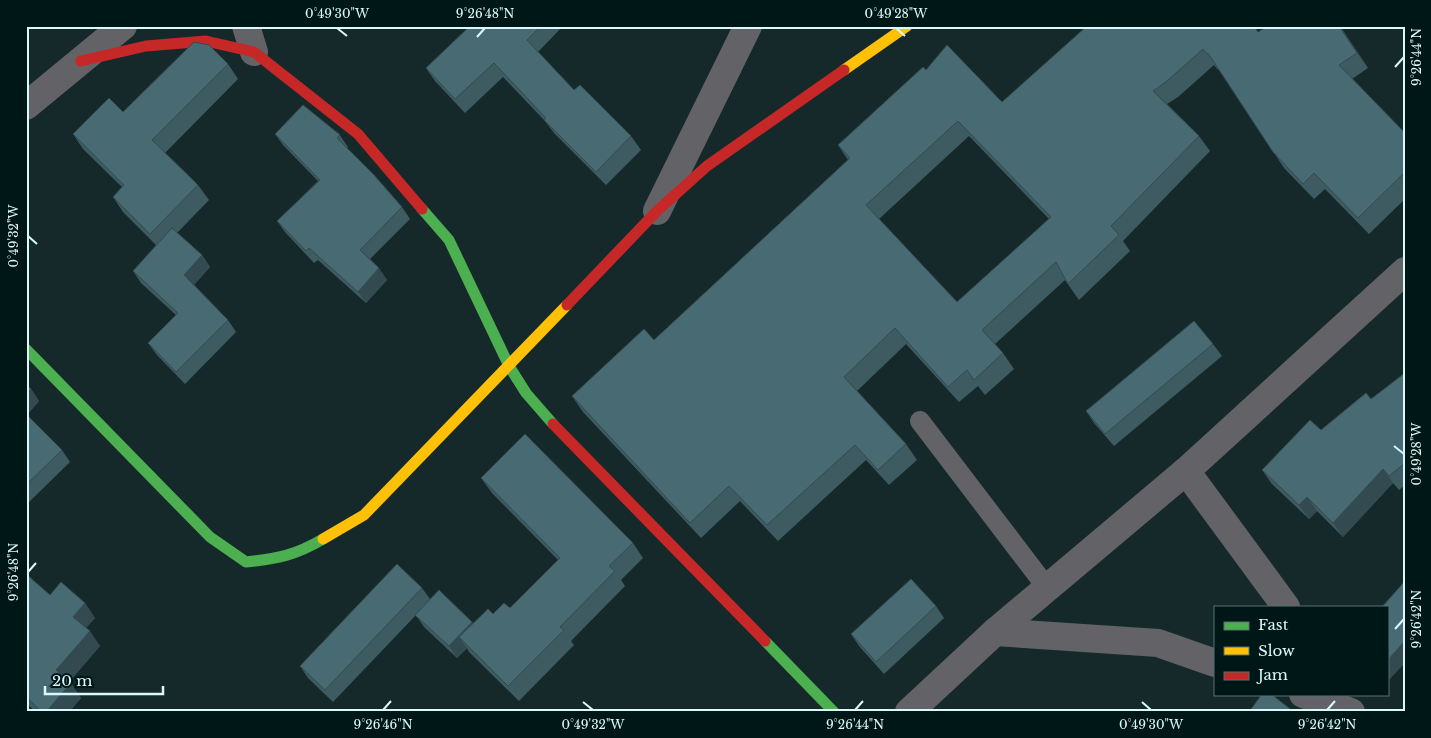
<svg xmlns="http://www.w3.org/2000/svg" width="1431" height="738" viewBox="0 0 1431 738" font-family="'Libre Baskerville',serif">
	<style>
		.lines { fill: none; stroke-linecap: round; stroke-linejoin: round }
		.lane { stroke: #636367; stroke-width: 20 }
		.street { stroke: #636367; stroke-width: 28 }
		.fast { stroke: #4caf50; stroke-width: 11 }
		.slow { stroke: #ffc107; stroke-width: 11 }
		.jam { stroke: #c62828; stroke-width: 11 }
		.wall { fill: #3e5b62; fill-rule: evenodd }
		.shaded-wall { fill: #324a50 }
		.building { fill: #486a72; stroke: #324a50; fill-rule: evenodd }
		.ticks { fill: none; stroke: #daf9fb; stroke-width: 2 }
		.neatline { fill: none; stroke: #daf9fb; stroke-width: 2 }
		.ticks-label { font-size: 12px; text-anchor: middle; fill: #daf9fb }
	</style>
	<rect width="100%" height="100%" fill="#16292a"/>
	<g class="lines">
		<polyline class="lane" points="920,421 1048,589"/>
		<g class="street">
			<polyline points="246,26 254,52"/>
			<polyline points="26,106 123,26"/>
			<polyline points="657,211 748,26"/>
			<polyline points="1186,471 1286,607"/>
			<polyline points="995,632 1158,643 1215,663"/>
			<polyline points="1303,694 1351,712"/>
			<polyline points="909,712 995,632 1186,471 1405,271"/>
		</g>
		<g class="fast">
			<polyline points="422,209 449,240 509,366 526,393 553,424"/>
			<path d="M26,349l184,188 36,25c31,-3 50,-7 77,-23"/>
			<polyline points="765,641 834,712"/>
		</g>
		<g class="slow">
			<polyline points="844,70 907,26"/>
			<polyline points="323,539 364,515 567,305"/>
		</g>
		<g class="jam">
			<polyline points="81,61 146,46 206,41 254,52 358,134 422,209"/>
			<polyline points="567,305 657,211 707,166 844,70"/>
			<polyline points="553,424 765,641"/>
		</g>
	</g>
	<g class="wall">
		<polygon points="470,26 563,26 538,52 574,90 631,136 641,150 606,185 554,133 545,121 503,77 465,113 435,81 426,68"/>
		<path d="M1340,26l28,42 -16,11 53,54v66l-36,35 -44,-45 -11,10 -30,-31 -65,-99 -1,1 -4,-5 -36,32 -11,7 32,32 11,15 -87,90 7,10 -51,49 -14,-20 -70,64 8,9 11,16 -29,26 -7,-9 -19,16 -53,-58 -49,47 49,53 11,16 -28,25 -23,-25 -88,81 -38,-40 -39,37 -118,-126 -11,-16 82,-56 194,-180 -10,-15 88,-75 76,32 257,-70zM969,136l80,83 -92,83 -78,-83z"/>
		<polygon points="228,64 238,79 165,153 198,185 209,200 177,233 202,255 210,267 194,285 228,320 236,332 185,384 157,355 148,343 176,315 141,283 133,271 156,245 123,212 113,197 122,187 83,149 73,134 123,112"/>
		<polygon points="275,134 339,134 348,147 347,148 402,207 410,219 370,259 387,280 366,303 318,260 314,263 285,232 277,221 318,181 283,145"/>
		<polygon points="1213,344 1222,356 1114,446 1094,423 1086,411"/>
		<polygon points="1405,373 1405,485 1399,490 1393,483 1343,537 1317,511 1309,519 1272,484 1262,470 1321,430 1371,399"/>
		<polygon points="26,384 31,389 39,401 27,415 62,450 70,462 26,505"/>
		<polygon points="481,478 633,543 643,558 621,580 625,586 571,641 574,645 519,701 469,652 467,648 457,658 424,627 416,615 333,702 308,678 300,666 422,588 430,599 473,623 510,608 558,560 492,493"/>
		<polygon points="26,574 50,595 85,603 95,618 86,628 100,646 69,682 81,698 69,712 36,712 26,703"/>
		<polygon points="936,606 944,618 884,674 859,646 851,634"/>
	</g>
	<g class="shaded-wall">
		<polygon points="1339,26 1340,26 1368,68 1357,53"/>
		<polygon points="202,255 210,267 192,287 184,275"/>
		<polygon points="379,268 387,280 366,303 358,292"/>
		<polygon points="31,389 39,401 26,415 26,394"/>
		<polygon points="1383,469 1393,483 1343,537 1333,523"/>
		<polygon points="1307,497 1317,511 1309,519 1299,505"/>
		<polygon points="85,603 95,618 83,631 73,617"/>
		<polygon points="472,622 480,634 459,637 467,648 457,658 449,646"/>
		<polygon points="90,631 100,646 66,685 56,670"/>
		<polygon points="1405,641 1405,663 1387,682 1387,661"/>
		<polygon points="71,683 81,698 69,712 46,712"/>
	</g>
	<g class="building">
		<polygon points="470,26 541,26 527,40 574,90 580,85 631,136 596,172 544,120 546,118 494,63 455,99 426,68"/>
		<path d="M1087,26h167l4,6 10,-6h71l18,27 -18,12 66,68v39l-47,46 -44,-45 -11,11 -30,-32 -65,-99 -1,1 -4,-5 -36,32 -14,10 46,45 -88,90 8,9 -51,49 -12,-22 -74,68 21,23 -29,27 -7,-10 -19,17 -53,-59 -51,49 62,67 -28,26 -23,-25 -88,80 -38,-39 -39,37 -118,-127 72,-67 10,11 196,-182 -12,-13 85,-78 3,3 21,-25 55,57zM958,121l93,96 -94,85 -91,-97z"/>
		<polygon points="194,42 209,45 228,64 152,140 198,185 150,234 113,197 124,185 73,134 109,98 123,112"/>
		<polygon points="303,105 339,134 340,135 337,138 374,175 402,207 360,250 379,268 358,292 309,248 306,251 277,221 320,180 275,134"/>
		<polygon points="172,228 202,255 184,275 228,320 176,372 148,343 178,313 133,271"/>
		<polygon points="1194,321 1213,344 1105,434 1086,411"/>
		<polygon points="1405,373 1405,463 1389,476 1383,469 1333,523 1307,497 1299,505 1262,470 1310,420 1321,430 1366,393 1371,399"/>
		<polygon points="26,384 31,389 26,394"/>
		<polygon points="26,414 62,450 26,485"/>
		<polygon points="525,434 633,543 609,566 615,571 560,627 564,630 508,686 459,637 488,609 493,614 504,603 510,608 560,558 481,478"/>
		<polygon points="397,564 422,588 325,690 300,666"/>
		<polygon points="26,574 50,595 61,582 85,603 73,617 90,631 56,670 71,683 46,712 42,712 26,697"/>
		<polygon points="911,579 936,606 876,662 851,634"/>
		<polygon points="1405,581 1405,641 1387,661 1387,607 1382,607"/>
		<polygon points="439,590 472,622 449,646 415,615"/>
		<polygon points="1262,694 1271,694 1294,712 1249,712"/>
	</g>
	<path class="ticks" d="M337,28l10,8M896,28l9,8M477,37l8,-9M1395,67l9,-10M28,236l9,8M1394,446l10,8M28,572l8,-9M1395,629l9,-10M583,702l10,8M1142,702l9,8M383,710l8,-9M855,710l8,-9M1327,710l8,-9"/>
	<rect width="1431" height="738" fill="none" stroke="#001718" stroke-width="55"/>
	<rect x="1214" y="606" width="175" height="90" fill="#001718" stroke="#577173"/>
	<rect x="1224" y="622" width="25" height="8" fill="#4caf50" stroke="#577173"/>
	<text x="1258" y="630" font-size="15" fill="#daf9fb">Fast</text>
	<rect x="1224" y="647" width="25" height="8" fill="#ffc107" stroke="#577173"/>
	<text x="1258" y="656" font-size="15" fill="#daf9fb">Slow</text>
	<rect x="1224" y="672" width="25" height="8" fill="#c62828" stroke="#577173"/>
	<text x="1258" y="680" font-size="15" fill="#daf9fb">Jam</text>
	<path d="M45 686v8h118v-8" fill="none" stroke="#daf9fb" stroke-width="2.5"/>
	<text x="52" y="686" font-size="15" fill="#daf9fb" stroke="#001718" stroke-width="4" paint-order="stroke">20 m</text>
	<rect x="28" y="28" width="1376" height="682" class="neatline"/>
	<g class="ticks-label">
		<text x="337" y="18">0°49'30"W</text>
		<text x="485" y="18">9°26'48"N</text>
		<text x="896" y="18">0°49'28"W</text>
		<text transform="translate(1417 57) rotate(-90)" y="4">9°26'44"N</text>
		<text transform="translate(14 236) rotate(-90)" y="4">0°49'32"W</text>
		<text transform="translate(1417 454) rotate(-90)" y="4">0°49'28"W</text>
		<text transform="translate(14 572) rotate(-90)" y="4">9°26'48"N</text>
		<text transform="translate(1417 619) rotate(-90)" y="4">9°26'42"N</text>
		<text x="383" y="729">9°26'46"N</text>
		<text x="593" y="729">0°49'32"W</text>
		<text x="855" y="729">9°26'44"N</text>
		<text x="1151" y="729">0°49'30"W</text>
		<text x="1327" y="729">9°26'42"N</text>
	</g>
</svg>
